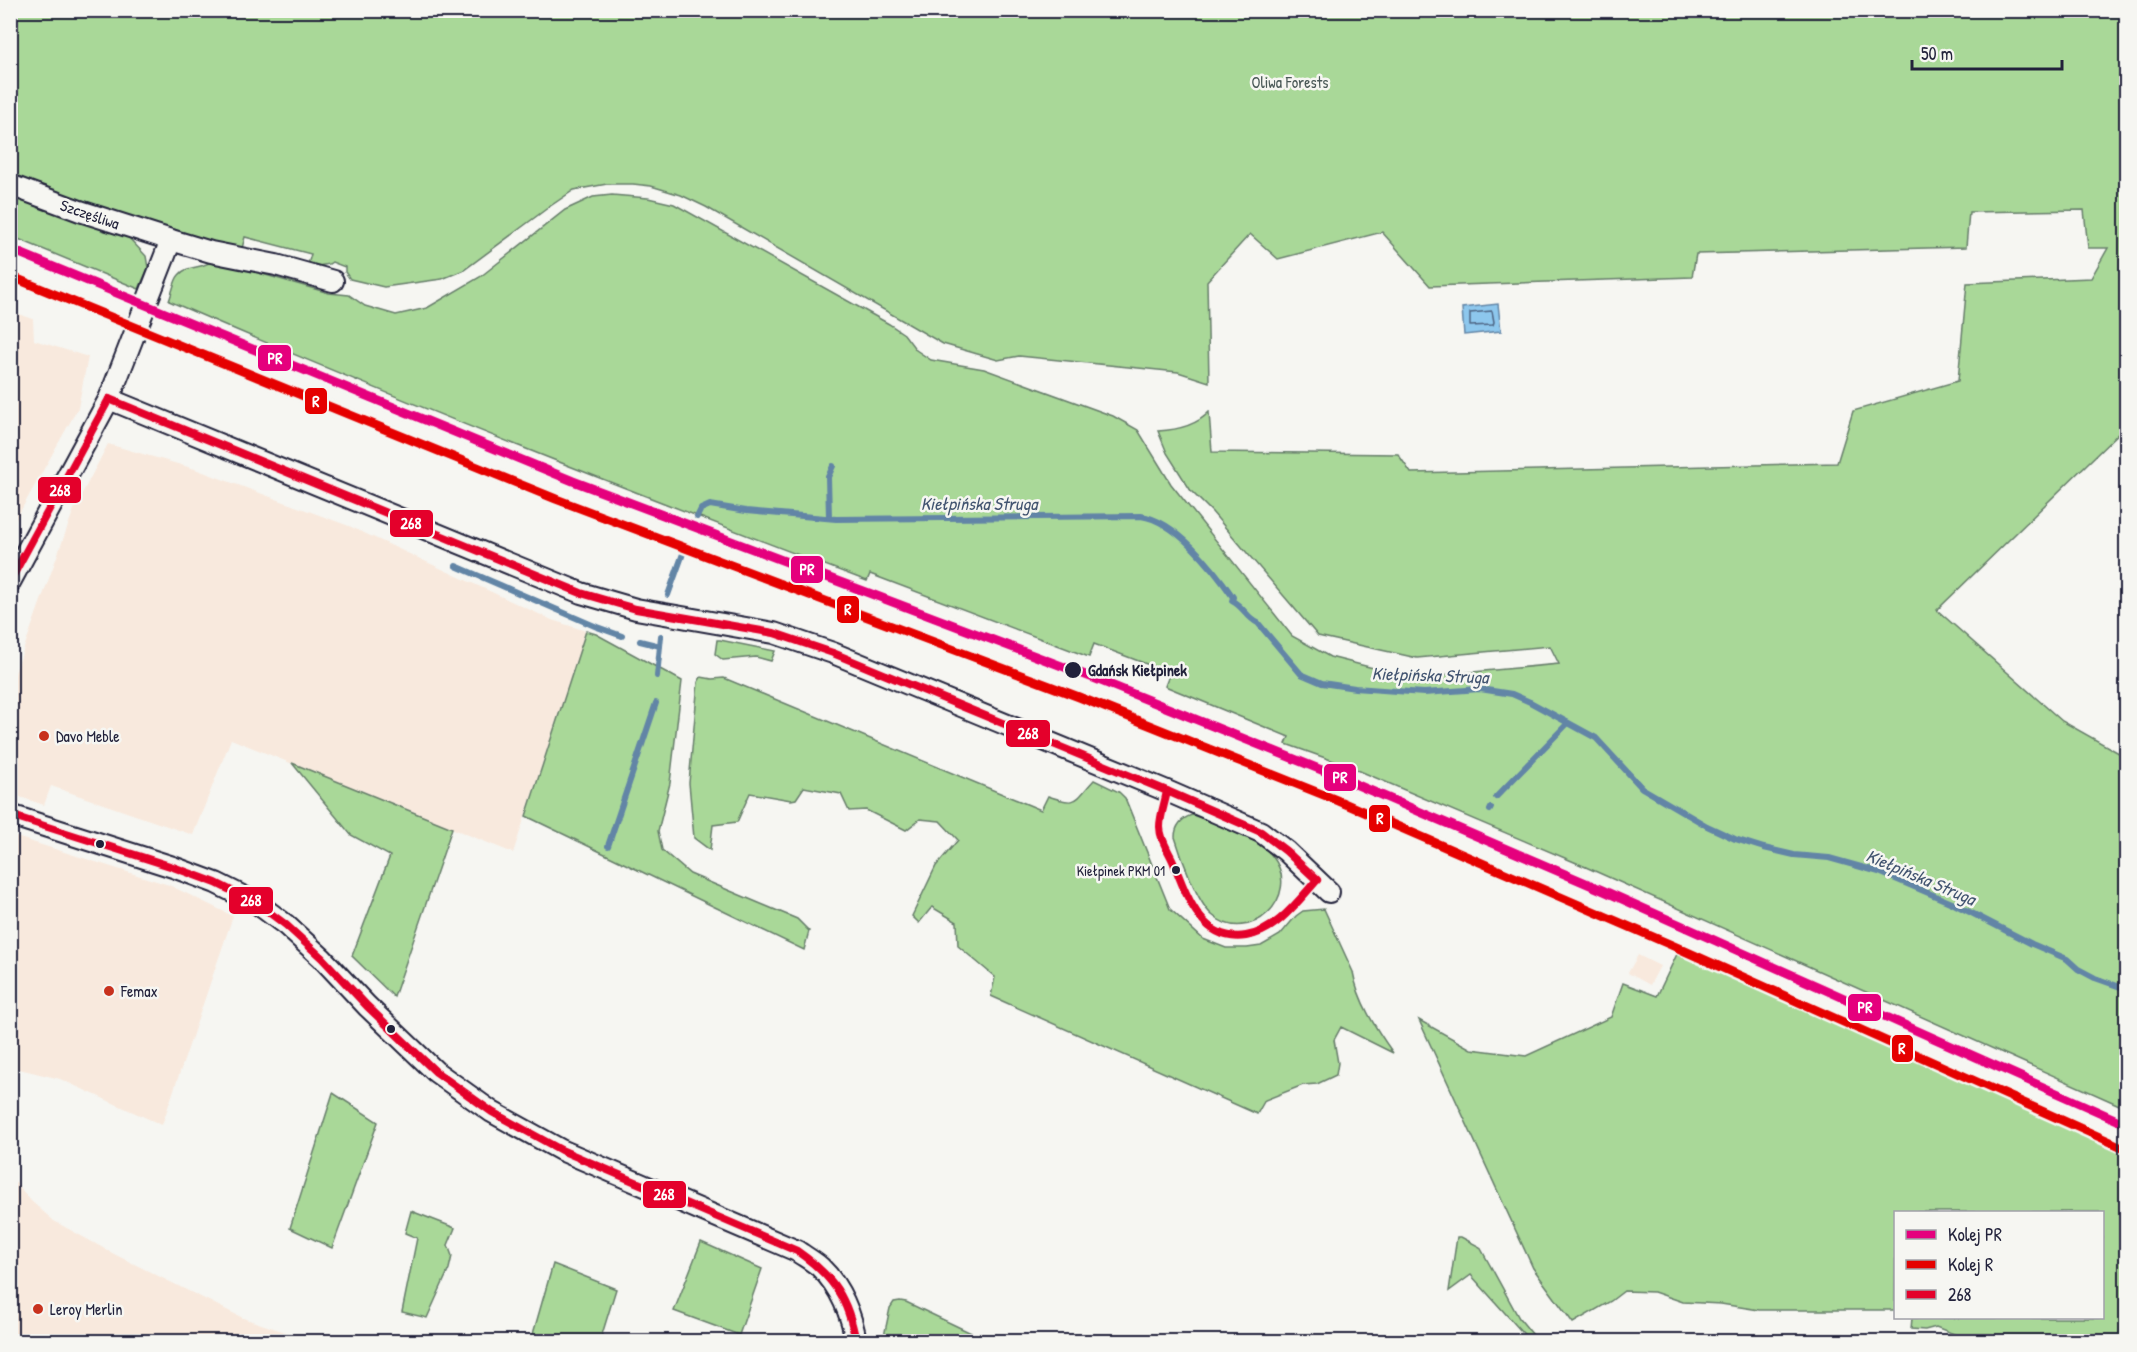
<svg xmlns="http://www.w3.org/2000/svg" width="2137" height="1352" viewBox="0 0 2137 1352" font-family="'Patrick Hand',sans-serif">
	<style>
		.built { fill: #f8e9dd }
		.green { fill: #a9d898; stroke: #667d6a; stroke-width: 1.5 }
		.water { fill: #8dc7ed; stroke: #6285a6; stroke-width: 1.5 }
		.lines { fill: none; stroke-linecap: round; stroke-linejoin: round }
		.shore { stroke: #4d6482; stroke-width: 1.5 }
		.stream { stroke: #6285a6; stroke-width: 6 }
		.minor-casing { stroke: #22223b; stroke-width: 24 }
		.minor { stroke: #f6f6f2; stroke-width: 20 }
		.bus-1-casing { stroke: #f6f6f2; stroke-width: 12 }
		.bus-1 { stroke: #e4002b; stroke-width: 8 }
		.rail-1-casing { stroke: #f6f6f2; stroke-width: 14 }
		.rail-2-casing { stroke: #f6f6f2; stroke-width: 14 }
		.rail-1 { stroke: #e5007d; stroke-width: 9 }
		.rail-2 { stroke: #e50000; stroke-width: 9 }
		.stop-dot { fill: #22223b; stroke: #f6f6f2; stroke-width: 2 }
		.poi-dot { fill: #c8321e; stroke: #f6f6f2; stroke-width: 2 }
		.labels { text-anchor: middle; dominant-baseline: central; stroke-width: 5; stroke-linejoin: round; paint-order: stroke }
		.bus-label { font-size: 14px; fill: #22223b; stroke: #f6f6f2; text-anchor: end }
		.park-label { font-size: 16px; fill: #4a5957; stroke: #f6f6f2 }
		.street-label { font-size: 16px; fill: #22223b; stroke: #f6f6f2 }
		.stop-label { font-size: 16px; font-weight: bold; fill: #22223b; stroke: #f6f6f2; text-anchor: start }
		.poi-label { font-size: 16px; fill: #22223b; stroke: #f6f6f2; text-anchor: start }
		.water-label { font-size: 18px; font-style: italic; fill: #425470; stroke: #f6f6f2 }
		.line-badge { stroke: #f6f6f2; stroke-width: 2 }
		.badge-label { font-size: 16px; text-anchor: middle; font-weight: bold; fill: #fff }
	</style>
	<rect width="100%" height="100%" fill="#f6f6f2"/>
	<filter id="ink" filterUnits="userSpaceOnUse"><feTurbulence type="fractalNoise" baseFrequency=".0167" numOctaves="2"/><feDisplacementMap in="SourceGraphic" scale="12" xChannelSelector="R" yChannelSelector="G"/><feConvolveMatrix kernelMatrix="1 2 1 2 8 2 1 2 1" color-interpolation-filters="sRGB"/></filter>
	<g filter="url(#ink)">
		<g class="built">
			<polygon points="11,311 33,319 34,340 88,357 78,408 11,528"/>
			<polygon points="108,444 195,469 349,526 552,620 586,631 513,853 231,739 193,835 51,786 44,805 11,794 11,684 74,509"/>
			<polygon points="10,835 169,885 233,916 162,1125 60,1079 11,1067"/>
			<polygon points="1638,955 1660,966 1650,985 1628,973"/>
			<polygon points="11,1177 31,1201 54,1221 116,1255 243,1318 312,1341 11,1341"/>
		</g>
		<g class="green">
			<path d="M10,11h2116v415l-189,184 125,111 64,36v351l-547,-244 -231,-98 -62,-22 3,-7 -124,-51 5,-13 -76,-29 -5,13 -219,-83 -3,7c-235,-89 -468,-180 -698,-280 3,-7 5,-21 10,-26 9,-11 24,-5 34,-15l116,33 20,2 16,11 31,9 31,-7 53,-31 85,-67 28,-13 19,-2 36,3 26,6 215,120 15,10 12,16 15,10 53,9 129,47 25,14 33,54 121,152 38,21 63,16 36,3 130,-12 -9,-18 -133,12 -99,-22 -106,-124 -21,-21 -24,-38 -9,-22c19,-1 38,-5 51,-19l3,40 186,2 13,19 426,-10 16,-52 105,-30 9,-98 124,-5 17,-30h-20l-4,-38 -115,2 -3,35 -270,7 -4,23 -262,9 -48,-54 -104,27 -28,-25 -43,47 2,101 -31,-10 -159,-16 -21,4 -55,-16 -237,-137 -25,-12 -30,-9 -18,-2h-26l-33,6 -25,17 -85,63 -22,9 -58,8 -34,-8 -5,-7v-5l-13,-5 -3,2 -22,4 4,-14 -66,-17 -4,15 -138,-41 -92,-35z"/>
			<polygon points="10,194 128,237 146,256 148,268 139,289 11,236"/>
			<polygon points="586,631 596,634 682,681 670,783 658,831 662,850 690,874 797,919 809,931 804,950 526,816"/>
			<polygon points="717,640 720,640 775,651 771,661 756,657 723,660 715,654"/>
			<path d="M701,677l11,2 12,-1 317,132 7,-14c31,11 27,4 46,-16l25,12 6,6 45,111 33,30 23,9h21l14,-2 19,-11 16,-19 7,-5 21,-2 29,63c5,29 23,57 40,81l-52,-26 -7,13 4,23 -2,12 -19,9 -14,1 -38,15 -8,14 -266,-118 4,-19 -37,-31 -1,-24 -25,-15 -13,16 -7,-7 24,-50 22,-26 -18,-19 -20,-2 -14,11 -40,-20 -17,1 -8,-17 -37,-7 -8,12 -5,1 -41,-7 -13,29 -24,3 -3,25 -16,-12 -5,-55 9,-101z"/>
			<polygon points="292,763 452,828 394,997 352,956 390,856 351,835"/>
			<path d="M1192,815c22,7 67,23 81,42 30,39 -24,91 -61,58 -15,-13 -31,-58 -37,-78 0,-11 7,-19 17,-22z"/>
			<polygon points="1678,952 2126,1152 2126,1341 1972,1341 1936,1327 1925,1330 1911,1329 1912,1318 2102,1318 2102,1212 1896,1212 1895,1310 1759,1310 1721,1304 1683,1302 1654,1292 1624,1291 1611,1301 1573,1323 1533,1268 1419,1020 1471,1049 1526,1056 1611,1017 1623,983 1657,996"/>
			<polygon points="333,1093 378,1122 332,1248 290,1228"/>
			<polygon points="411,1211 455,1228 448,1245 452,1256 449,1269 427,1318 402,1312 417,1238 405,1233"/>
			<polygon points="1457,1237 1461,1237 1480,1247 1519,1318 1538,1341 1530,1341 1471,1275 1449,1291"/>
			<polygon points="701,1242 762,1269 739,1335 674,1311"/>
			<polygon points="553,1264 616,1289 600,1341 531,1341"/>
			<polygon points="900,1301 906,1302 988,1341 883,1341 890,1308 894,1302"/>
		</g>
		<polygon class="water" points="1498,304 1501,331 1464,335 1462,308"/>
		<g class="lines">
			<polygon class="shore" points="1492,311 1494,322 1493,325 1470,326 1470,313"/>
			<g class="stream">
				<path d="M697,517l4,-8 9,-4 36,6 90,8 305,-3c35,5 72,52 92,81l-1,4c11,5 15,17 26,22l43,51 21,9 33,5 69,5 56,-4 32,5 18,8 66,36 46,50 65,38 28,13 29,9 30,7 35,3 50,14 73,31 80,41 35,15 11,10 17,9 31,11"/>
				<polyline points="829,517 828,477 833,466"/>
				<polyline points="456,566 597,627 622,636"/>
				<polyline points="668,595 685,548"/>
				<polyline points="640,641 660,646"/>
				<polyline points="657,676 661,636"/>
				<polyline points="1496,797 1568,723"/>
				<polyline points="1490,810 1491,808"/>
				<polyline points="608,846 656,703"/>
			</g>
			<defs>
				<g id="minor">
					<polyline points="10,185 80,211 171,240 211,252 276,265 333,281"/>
					<polyline points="109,399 581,593 636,609 774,633 833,653 1167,791 1261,832 1286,851 1329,892"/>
					<polyline points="10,582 109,399 171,240"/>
					<path d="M10,815l163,52 43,16 42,21 28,21 36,33 45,48 69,66 56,40 69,38 236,101c7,5 16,10 23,16 20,19 32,48 36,75"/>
				</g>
			</defs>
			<use href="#minor" class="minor-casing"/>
			<use href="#minor" class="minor"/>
			<defs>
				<g id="bus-1">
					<polyline points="109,399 581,593 636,609 774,633 833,653 1167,791 1261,832 1286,851 1317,880"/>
					<polyline points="10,581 109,399"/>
					<path d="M1167,791c-2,12 -7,24 -7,36 0,12 8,23 13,34 13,33 28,82 73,75 30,-4 52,-35 71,-56"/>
					<path d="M10,815l163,52 43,16 42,21 28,21 36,33 45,48 69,66 56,40 69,38 236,101c36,25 51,47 59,91"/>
				</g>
			</defs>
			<use href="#bus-1" class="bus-1-casing"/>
			<use href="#bus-1" class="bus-1"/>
			<defs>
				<polyline id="rail-1" points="10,249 573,481 1096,679 1339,777 1602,890 2126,1124"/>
				<polyline id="rail-2" points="10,276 556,499 1079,697 1339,801 1676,947 2122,1147"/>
			</defs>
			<use href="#rail-1" class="rail-1-casing"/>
			<use href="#rail-2" class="rail-2-casing"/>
			<use href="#rail-1" class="rail-1"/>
			<use href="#rail-2" class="rail-2"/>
		</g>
	</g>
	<g class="stop-dot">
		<circle cx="1073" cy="670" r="9"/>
		<circle cx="100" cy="844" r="5"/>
		<circle cx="1176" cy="870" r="5"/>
		<circle cx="391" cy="1029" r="5"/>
	</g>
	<g class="poi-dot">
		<circle cx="44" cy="736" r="6"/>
		<circle cx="109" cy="991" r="6"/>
		<circle cx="38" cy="1309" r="6"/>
	</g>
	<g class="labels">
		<g class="bus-label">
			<text x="1165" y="870">Kiełpinek PKM 01</text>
		</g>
		<g class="park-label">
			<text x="1290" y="82">Oliwa Forests</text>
		</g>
		<g class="street-label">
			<text transform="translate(90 214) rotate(19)">Szczęśliwa</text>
		</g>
		<g class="stop-label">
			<text x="1088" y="670">Gdańsk Kiełpinek</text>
		</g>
		<g class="poi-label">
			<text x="56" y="736">Davo Meble</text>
			<text x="121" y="991">Femax</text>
			<text x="50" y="1309">Leroy Merlin</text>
		</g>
		<g class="water-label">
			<text x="979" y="503">Kiełpińska Struga</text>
			<text transform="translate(1430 675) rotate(2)">Kiełpińska Struga</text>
			<text transform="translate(1921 877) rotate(23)">Kiełpińska Struga</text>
		</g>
	</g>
	<g class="line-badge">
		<rect x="257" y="344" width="35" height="28" rx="6" fill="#e5007d"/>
		<rect x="304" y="387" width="24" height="28" rx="6" fill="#e50000"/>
		<rect x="37" y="476" width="45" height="28" rx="6" fill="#e4002b"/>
		<rect x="389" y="509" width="45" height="29" rx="6" fill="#e4002b"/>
		<rect x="790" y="555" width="34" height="29" rx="6" fill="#e5007d"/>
		<rect x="836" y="595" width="24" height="29" rx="6" fill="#e50000"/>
		<rect x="1005" y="719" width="46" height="29" rx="6" fill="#e4002b"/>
		<rect x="1323" y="763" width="34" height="29" rx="6" fill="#e5007d"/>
		<rect x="1368" y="804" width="23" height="29" rx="6" fill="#e50000"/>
		<rect x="228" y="886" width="46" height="29" rx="6" fill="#e4002b"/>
		<rect x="1847" y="993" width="35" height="29" rx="6" fill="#e5007d"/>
		<rect x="1891" y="1034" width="23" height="29" rx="6" fill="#e50000"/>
		<rect x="642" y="1180" width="45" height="29" rx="6" fill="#e4002b"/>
	</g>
	<g class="badge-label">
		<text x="275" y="364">PR</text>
		<text x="316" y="407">R</text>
		<text x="60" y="496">268</text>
		<text x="411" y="529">268</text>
		<text x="807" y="575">PR</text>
		<text x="848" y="615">R</text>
		<text x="1028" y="739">268</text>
		<text x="1340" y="783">PR</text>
		<text x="1380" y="824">R</text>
		<text x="251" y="906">268</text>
		<text x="1865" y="1013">PR</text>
		<text x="1902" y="1054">R</text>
		<text x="664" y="1200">268</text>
	</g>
	<rect width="2137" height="1352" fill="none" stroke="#f6f6f2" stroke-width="36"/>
	<rect x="18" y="18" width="2101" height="1316" fill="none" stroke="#22223b" stroke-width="2" filter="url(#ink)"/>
	<rect x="1894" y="1211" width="210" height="108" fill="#f6f6f2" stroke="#a1a1a9" stroke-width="1.5"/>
	<rect x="1906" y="1230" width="30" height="9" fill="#e5007d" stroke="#a1a1a9" stroke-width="1.5"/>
	<text x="1948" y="1241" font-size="18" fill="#22223b">Kolej PR</text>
	<rect x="1906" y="1260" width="30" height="9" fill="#e50000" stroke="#a1a1a9" stroke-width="1.5"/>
	<text x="1948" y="1271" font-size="18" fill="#22223b">Kolej R</text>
	<rect x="1906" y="1290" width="30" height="9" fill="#e4002b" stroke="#a1a1a9" stroke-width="1.5"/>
	<text x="1948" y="1301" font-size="18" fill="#22223b">268</text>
	<path d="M1912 60v9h150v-9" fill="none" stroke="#22223b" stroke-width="3"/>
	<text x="1921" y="60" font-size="18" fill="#22223b" stroke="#f6f6f2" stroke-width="4.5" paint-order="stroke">50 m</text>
</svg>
